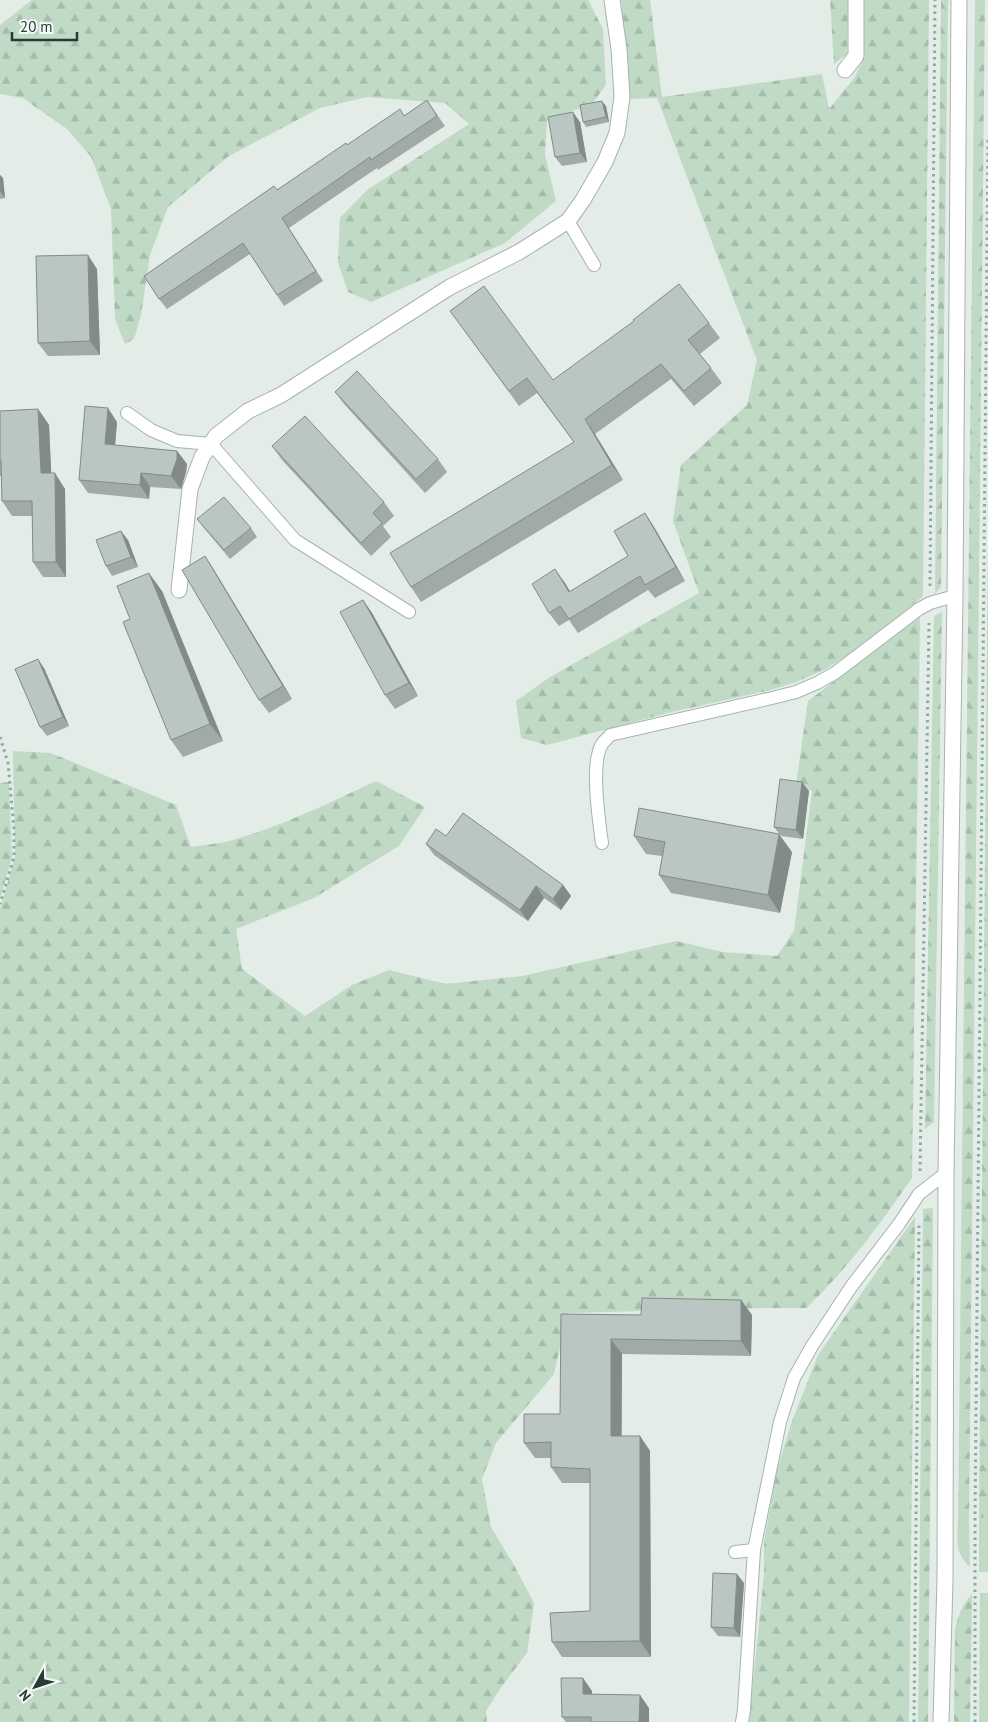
<svg xmlns="http://www.w3.org/2000/svg" width="988" height="1722" viewBox="0 0 988 1722" font-family="'PT Sans',sans-serif">
	<style>
		.grass { fill: #c0dac6 }
		.forest { fill: url(#forest-firs) }
		.lines { fill: none; stroke-linecap: round; stroke-linejoin: round }
		.service-casing { stroke: #a7b3af; stroke-width: 14 }
		.minor-casing { stroke: #a7b3af; stroke-width: 17 }
		.path { stroke: #88aca0; stroke-width: 3; stroke-dasharray: 2.5 4; stroke-linecap: butt }
		.service { stroke: #fff; stroke-width: 12 }
		.minor { stroke: #fff; stroke-width: 15 }
		.wall { fill: #a0aaa6 }
		.shaded-wall { fill: #828b87 }
		.building { fill: #bac6c1; stroke: #828b87 }
	</style>
	<defs>
		<pattern id="forest-firs" width="22" height="20" patternUnits="userSpaceOnUse" patternTransform="scale(1.25)"><rect width="22" height="20" fill="#c0dac6"/><path d="M5 1l3.5 6h-7zM16 11l3.5 6h-7z" fill="#a5bcab"/></pattern>
	</defs>
	<rect width="100%" height="100%" fill="#e4ece8"/>
	<g class="grass">
		<polygon points="988,1517 988,1572 979,1572 979,1518"/>
		<path d="M969,1520l1,47c-15,-13 -13,-27 -12,-45z"/>
		<polygon points="980,1593 988,1593 988,1722 979,1722"/>
	</g>
	<g class="forest">
		<polygon points="32,0 588,0 603,29 606,85 593,103 547,121 545,155 556,201 505,243 371,302 348,292 338,263 340,218 367,190 469,124 445,103 367,97 320,108 229,156 168,207 150,255 141,315 134,339 125,344 115,319 111,209 91,157 68,130 23,98 0,94 0,25"/>
		<polygon points="621,0 650,0 662,97 822,74 829,109 855,77 863,59 864,0 929,0 923,596 868,642 826,669 796,682 771,690 672,712 547,745 521,738 516,701 550,677 699,593 673,521 681,465 747,405 757,360 657,98 629,99"/>
		<polygon points="830,0 848,0 847,54 834,64"/>
		<polygon points="941,0 948,0 941,587 935,594"/>
		<polygon points="975,0 985,0 969,1520 958,1522"/>
		<polygon points="988,533 988,1517 979,1518"/>
		<polygon points="942,612 934,1122 925,1129 934,616"/>
		<path d="M920,616l-8,562c-32,46 -65,92 -106,130h-43l-195,5 -14,61 -58,69 -14,36 9,48 24,40 19,36 -7,50 -27,36 -14,22 1,11h-487v-813l15,-52 -2,-106 38,2 125,52 15,42c12,-2 24,-3 35,-5 52,-14 101,-38 150,-61l49,26 -26,39 -85,52 -78,31 6,40 63,47 47,-31 37,-15 57,14 76,-8 154,-35 47,11 54,4 17,-25 18,-140 -16,-7 12,-83z"/>
		<polygon points="9,782 12,857 0,899 0,783"/>
		<polygon points="933,1208 928,1722 918,1722 923,1209"/>
		<polygon points="915,1217 909,1722 749,1722 764,1574 764,1541 777,1470 791,1424 818,1355"/>
		<path d="M972,1594l-2,128h-16l1,-92c3,-15 7,-25 17,-36z"/>
	</g>
	<g class="lines">
		<defs>
			<g id="service">
				<polyline points="568,221 594,265"/>
				<polyline points="127,413 151,430 177,441 211,444 295,540 409,612"/>
				<path d="M602,843c-3,-22 -12,-80 0,-99 2,-3 6,-6 8,-9l162,-37 24,-6 21,-9 18,-10 84,-64 11,-6 25,-7"/>
				<polyline points="735,1552 754,1550"/>
				<polyline points="742,1722 744,1710 754,1550 780,1422 794,1378 812,1346 851,1287 899,1224 919,1194 946,1173"/>
			</g>
			<g id="minor">
				<polyline points="845,70 856,56 856,0"/>
				<polyline points="179,590 190,489 202,457 216,436 248,411 281,395 450,287 519,252 568,221 583,200 605,162 617,133 622,97 619,49 612,0"/>
				<polyline points="941,1722 945,1580 946,1173 955,596 959,0"/>
			</g>
		</defs>
		<use href="#service" class="service-casing"/>
		<use href="#minor" class="minor-casing"/>
		<g class="path">
			<polyline points="930,586 935,0"/>
			<polyline points="0,737 8,763 14,829 14,857 0,904"/>
			<polyline points="920,1171 929,623"/>
			<polyline points="914,1722 919,1225"/>
			<polyline points="975,1722 975,1518 988,138"/>
		</g>
		<use href="#service" class="service"/>
		<use href="#minor" class="minor"/>
	</g>
	<g class="wall">
		<polygon points="427,100 445,126 378,170 377,168 289,228 323,281 284,306 250,254 167,309 159,299 277,190 347,145 404,116"/>
		<polygon points="606,106 609,122 586,127 583,122"/>
		<polygon points="580,122 587,162 562,166 555,157"/>
		<polygon points="0,175 3,178 5,198 0,199"/>
		<polygon points="97,269 100,355 48,356 38,343"/>
		<polygon points="709,323 720,338 700,354 711,368 722,383 694,406 671,379 595,434 623,480 421,602 411,587 574,442 537,393 519,406 461,326 553,380"/>
		<polygon points="335,392 438,459 447,472 425,493 345,405"/>
		<polygon points="38,409 49,425 51,473 65,489 66,577 43,577 33,562 32,516 12,516 2,501 1,476 0,476 0,411"/>
		<polygon points="117,422 115,445 177,451 187,464 186,472 181,489 150,487 149,499 88,493 79,480"/>
		<polygon points="272,446 384,502 394,516 383,526 391,537 371,556 282,460"/>
		<polygon points="645,513 654,527 685,581 655,598 648,590 578,633 569,620 559,626 549,613 565,583 570,592 628,556"/>
		<polygon points="197,519 251,528 257,537 230,559 204,528"/>
		<polygon points="128,540 138,567 112,576 106,566"/>
		<polygon points="205,556 214,570 292,699 269,713 259,700"/>
		<polygon points="162,591 223,741 183,757 171,740 130,619"/>
		<polygon points="363,600 372,613 418,696 395,709 385,695"/>
		<polygon points="44,668 69,726 47,736 40,727"/>
		<polygon points="809,791 803,839 781,836 774,827"/>
		<polygon points="446,836 563,885 571,896 561,910 544,898 528,921 434,855 426,844"/>
		<polygon points="634,836 792,852 780,913 671,893 659,875 662,856 646,854"/>
		<polygon points="741,1300 752,1315 751,1356 622,1354 622,1436 640,1436 650,1451 651,1657 562,1657 552,1642 590,1611 590,1483 562,1483 551,1467 551,1458 535,1458 524,1443 560,1414 561,1314 641,1315"/>
		<polygon points="744,1583 740,1637 718,1636 711,1627"/>
		<polygon points="592,1691 592,1694 649,1708 649,1722 566,1722 562,1717"/>
	</g>
	<g class="shaded-wall">
		<polygon points="602,101 606,106 609,122 606,117"/>
		<polygon points="573,112 580,122 587,162 580,153"/>
		<polygon points="0,175 3,178 5,198 0,191"/>
		<polygon points="88,255 97,269 100,355 90,341"/>
		<polygon points="108,408 117,422 114,458 105,444"/>
		<polygon points="38,409 49,425 52,489 41,473"/>
		<polygon points="585,419 595,434 623,480 612,465"/>
		<polygon points="177,451 187,464 186,472 181,489 171,476"/>
		<polygon points="55,473 65,489 66,577 56,562"/>
		<polygon points="141,473 150,487 149,499 140,485"/>
		<polygon points="645,513 654,527 685,581 676,567"/>
		<polygon points="121,531 128,540 138,567 131,557"/>
		<polygon points="205,556 214,570 292,699 283,686"/>
		<polygon points="555,569 565,583 579,606 569,592"/>
		<polygon points="149,573 162,591 223,741 210,724"/>
		<polygon points="363,600 372,613 418,696 409,683"/>
		<polygon points="38,659 44,668 69,726 63,717"/>
		<polygon points="802,782 809,791 803,839 796,830"/>
		<polygon points="779,834 792,852 780,913 768,895"/>
		<polygon points="563,885 571,896 561,910 553,899"/>
		<polygon points="536,886 544,898 528,921 520,910"/>
		<polygon points="741,1300 752,1315 751,1356 741,1341"/>
		<polygon points="611,1339 622,1354 621,1451 611,1436"/>
		<polygon points="640,1436 650,1451 651,1657 640,1641"/>
		<polygon points="737,1574 744,1583 740,1637 734,1628"/>
		<polygon points="583,1678 592,1691 592,1707 583,1694"/>
		<polygon points="640,1695 649,1708 649,1722 639,1722"/>
	</g>
	<g class="building">
		<polygon points="427,100 437,116 371,160 370,157 282,218 316,271 277,295 243,243 159,299 144,276 274,186 277,190 346,143 347,145 400,109 404,116"/>
		<polygon points="602,101 606,117 583,122 580,105"/>
		<polygon points="573,112 580,153 555,157 548,117"/>
		<polygon points="88,255 90,341 38,343 36,256"/>
		<polygon points="679,284 709,323 688,340 711,368 684,391 661,364 585,419 612,465 411,587 390,553 574,442 527,378 509,391 450,311 484,286 553,380 634,321 633,320"/>
		<polygon points="357,371 438,459 416,479 335,392"/>
		<polygon points="85,406 108,408 105,444 177,451 177,459 171,476 141,473 140,485 79,480"/>
		<polygon points="38,409 41,473 55,473 56,562 33,562 32,501 2,501 1,460 0,460 0,411"/>
		<polygon points="305,416 384,502 373,513 382,523 361,543 272,446"/>
		<polygon points="224,497 251,528 224,550 197,519"/>
		<polygon points="645,513 676,567 645,585 640,576 569,619 560,606 549,613 532,584 555,569 569,592 628,556 614,531"/>
		<polygon points="121,531 131,557 106,566 96,540"/>
		<polygon points="205,556 283,686 259,700 182,570"/>
		<polygon points="149,573 210,724 171,740 123,622 130,619 117,586"/>
		<polygon points="363,600 409,683 385,695 340,612"/>
		<polygon points="38,659 63,717 40,727 15,669"/>
		<polygon points="780,779 802,782 796,830 774,827"/>
		<polygon points="639,808 779,834 768,895 659,875 665,842 634,836"/>
		<polygon points="463,813 563,885 553,899 536,886 520,910 426,844 436,829 446,836"/>
		<polygon points="642,1298 741,1300 741,1341 611,1339 611,1436 640,1436 640,1641 552,1642 550,1613 590,1611 590,1469 551,1467 551,1442 524,1443 524,1414 560,1414 561,1314 641,1315"/>
		<polygon points="713,1573 737,1574 734,1628 711,1627"/>
		<polygon points="561,1678 583,1678 583,1694 640,1695 639,1722 591,1722 591,1717 562,1717"/>
	</g>
	<g transform="translate(35 1687) rotate(230)" stroke="#f4f9f6" stroke-width="4" paint-order="stroke">
	<path d="M0-4L9 19L0 12L-9 19Z" fill="#253b35"/>
	<text y="-8" font-size="14" font-weight="bold" text-anchor="middle" fill="#253b35">N</text>
	</g>
	<path d="M12 32v8h65v-8" fill="none" stroke="#253b35" stroke-width="2.5"/>
	<text x="20" y="32" font-size="15" fill="#253b35" stroke="#f4f9f6" stroke-width="4" paint-order="stroke">20 m</text>
</svg>
